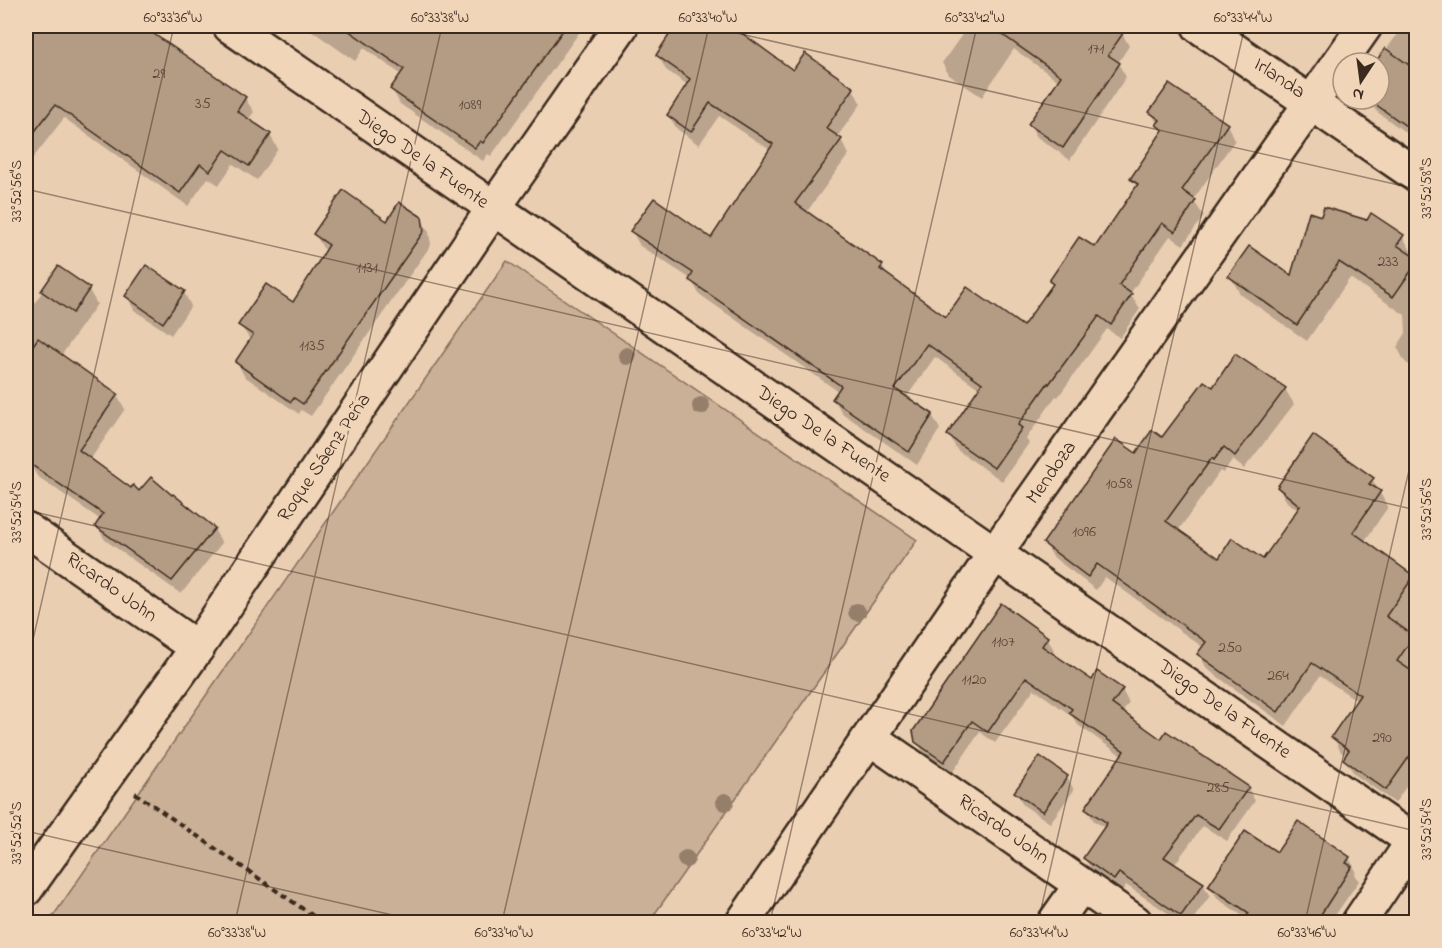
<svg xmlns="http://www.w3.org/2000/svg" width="1442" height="948" viewBox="0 0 1442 948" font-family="'Indie Flower',sans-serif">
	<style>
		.green { fill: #cab097; stroke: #826d5a; stroke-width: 1.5 }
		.shadow { fill: #0003 }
		.building { fill: #b49b84; stroke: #3b2a1e; stroke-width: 1.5 }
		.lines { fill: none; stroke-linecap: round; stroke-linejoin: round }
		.minor-casing { stroke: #3b2a1e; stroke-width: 38 }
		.path { stroke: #3b2a1e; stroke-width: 4; stroke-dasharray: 6 4.5; stroke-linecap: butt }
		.minor { stroke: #f1d5b8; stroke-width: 33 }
		.tree { fill: #957f6a }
		.ticks { fill: none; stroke: #3b2a1e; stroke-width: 1.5; stroke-opacity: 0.45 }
		.labels { text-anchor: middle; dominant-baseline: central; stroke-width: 6; stroke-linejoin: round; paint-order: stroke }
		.number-label { font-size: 16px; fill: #594638 }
		.street-label { font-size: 20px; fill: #3b2a1e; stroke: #f1d5b8 }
		.neatline { fill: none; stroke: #3b2a1e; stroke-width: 2 }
		.ticks-label { font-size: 15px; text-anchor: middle; fill: #3b2a1e }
	</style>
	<rect width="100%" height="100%" fill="#eaceb2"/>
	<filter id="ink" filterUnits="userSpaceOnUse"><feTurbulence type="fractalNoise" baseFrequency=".0167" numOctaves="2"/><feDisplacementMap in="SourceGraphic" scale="12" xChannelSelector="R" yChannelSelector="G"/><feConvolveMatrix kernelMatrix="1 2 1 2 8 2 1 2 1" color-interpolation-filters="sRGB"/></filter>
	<g filter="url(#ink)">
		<polygon class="green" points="507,261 917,540 649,922 49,922"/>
		<g class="shadow">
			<polygon points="33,26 140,26 245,98 254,112 248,120 270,135 278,149 257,180 233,164 219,185 208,178 188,206 64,118 26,167 26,36"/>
			<polygon points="305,26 394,26 422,45 436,26 584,26 491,156 488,154 483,161 400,104 392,89 402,75 364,48 355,61"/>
			<polygon points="677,26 730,26 794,72 805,56 853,89 861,104 837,137 841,140 849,154 806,213 882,266 888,277 947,319 1024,328 1053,286 1051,281 1095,249 1137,188 1132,179 1163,134 1151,112 1227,125 1235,140 1193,200 1204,216 1183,245 1170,236 1130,294 1140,309 1120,338 1107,329 1058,397 1056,396 1026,439 1029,443 1002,481 957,450 949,435 980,389 935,357 906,398 932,415 940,429 917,465 842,413 834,399 839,392 699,294 691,279 640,246 632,231 712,240 770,150 719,116 699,145 677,129 668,115 688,85 666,70 658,55"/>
			<polygon points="889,26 910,26 903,36"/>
			<polygon points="968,26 1111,26 1122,33 1129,46 1118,63 1126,77 1070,160 1037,137 1030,125 1060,82 1014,49 982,97 949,75 942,63"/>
			<polygon points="1403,26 1416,26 1416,140 1376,111 1369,99 1379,99 1379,63 1377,63"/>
			<polygon points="421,218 429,232 431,245 311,416 301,410 299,414 244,376 237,362 251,341 240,325 293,304 327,250 323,248 315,234"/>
			<polygon points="1403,237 1413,254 1411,256 1416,260 1416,370 1405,362 1397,347 1406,333 1405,315 1350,278 1307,341 1240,294 1230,276 1292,278"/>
			<polygon points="58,268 89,290 97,304 61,356 117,395 125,409 90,460 131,490 172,498 173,496 214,529 222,543 181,594 105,540 97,526 101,520 37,476 29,462 34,454 26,448 26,316"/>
			<polygon points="184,292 191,306 171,335 134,310 127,296"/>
			<polygon points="1236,356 1285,389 1294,404 1244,469 1233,460 1223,473 1220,471 1178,531 1219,560 1264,561 1299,511 1287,502 1278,487 1372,479 1388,507 1364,542 1416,579 1416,763 1410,773 1412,778 1395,803 1354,774 1345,759 1347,756 1341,752 1333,737 1358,701 1320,676 1286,726 1207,669 1199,654 1204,648 1105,577 1096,590 1053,557 1045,543 1137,455 1163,439 1213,389"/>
			<polygon points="1047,638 1054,650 1051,654 1092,682 1122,690 1129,703 1122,713 1161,741 1248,788 1255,801 1227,841 1203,826 1174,865 1203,884 1210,896 1191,922 1181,922 1126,885 1122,892 1092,871 1085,859 1105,828 1094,821 1086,808 1122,756 1078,725 1072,716 1034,689 995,743 980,732 952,773 924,754 917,741"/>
			<polygon points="1067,777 1074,790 1050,823 1023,805 1016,792"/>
			<polygon points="1277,854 1349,858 1356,871 1355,874 1359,881 1334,917 1336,919 1333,922 1245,922 1247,919 1218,899 1210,886"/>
		</g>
		<g class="building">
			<polygon points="26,26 142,26 246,97 237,111 271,134 249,166 225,150 210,171 200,164 180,193 55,105 26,143"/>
			<polygon points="342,26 566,26 483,143 480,141 475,148 390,89 404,69"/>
			<polygon points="675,26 732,26 793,70 805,53 854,88 826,128 842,139 795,203 883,265 880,269 946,317 967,287 1023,326 1053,284 1049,281 1079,237 1095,247 1138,184 1130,179 1163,130 1156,125 1160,120 1149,112 1169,84 1228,124 1182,190 1196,200 1175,232 1162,223 1119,285 1132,294 1111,325 1099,316 1049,384 1048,383 1018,425 1022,428 994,468 947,435 982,383 927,344 895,389 933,414 909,452 832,399 841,386 689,280 693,273 630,231 654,198 711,238 773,144 710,103 691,132 667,115 690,79 656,55"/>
			<polygon points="990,26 1128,26 1108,55 1120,63 1063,148 1028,124 1061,76"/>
			<polygon points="1385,48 1416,70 1416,133 1368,99 1379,99 1379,63 1375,63"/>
			<polygon points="343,190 387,221 399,202 422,217 424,231 303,404 294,398 291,402 235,362 253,335 238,325 266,284 293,302 329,245 313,234"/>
			<polygon points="1324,207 1367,220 1371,213 1404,235 1397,245 1416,258 1416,264 1393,297 1339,262 1297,325 1228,276 1249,246 1291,275 1309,212 1321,216"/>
			<polygon points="146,265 185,291 163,323 125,296"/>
			<polygon points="58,266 90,288 73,313 41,291"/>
			<polygon points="38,338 118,394 79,450 131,488 133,485 139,491 151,477 172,495 173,494 215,528 172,581 95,526 103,514 26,461 26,355"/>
			<polygon points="1235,354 1286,388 1235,456 1224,447 1214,460 1212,458 1166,521 1219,558 1232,538 1263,559 1300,506 1277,487 1313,435 1374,478 1369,484 1381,491 1353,532 1414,576 1386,616 1414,636 1397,661 1416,674 1416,747 1386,790 1343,759 1349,750 1331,737 1360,695 1312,663 1278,712 1197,654 1206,642 1097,564 1088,577 1043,543 1116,439 1136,453 1152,430 1162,437 1204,381 1213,387"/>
			<polygon points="1001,603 1048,637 1042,646 1092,680 1097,671 1123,689 1112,704 1161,739 1166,731 1249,787 1219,829 1196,815 1164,857 1204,883 1181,916 1119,873 1114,880 1083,858 1107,823 1085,808 1124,751 1069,713 1072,709 1026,677 988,732 972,721 944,762 915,742 913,731"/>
			<polygon points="1040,756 1068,776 1043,812 1014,792"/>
			<polygon points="1298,821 1350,857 1346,863 1352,866 1316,922 1243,922 1249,913 1208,886 1245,831 1277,852"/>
		</g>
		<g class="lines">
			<defs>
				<g id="minor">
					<path d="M230,26c394,275 791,544 1186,817"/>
					<polyline points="1199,26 1416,175"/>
					<polyline points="26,529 197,648"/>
					<polyline points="870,738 1135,922"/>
					<polyline points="26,889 197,648 493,209 621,26"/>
					<polyline points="743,922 996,552 1365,26"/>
					<polyline points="1055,922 1081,885"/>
					<polyline points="1359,922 1416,837"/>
				</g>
			</defs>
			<use href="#minor" class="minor-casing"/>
			<polyline class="path" points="135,793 322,922"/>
			<use href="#minor" class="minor"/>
		</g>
		<g class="tree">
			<circle cx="627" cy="356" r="9"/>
			<circle cx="701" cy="406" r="9"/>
			<circle cx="857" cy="612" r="9"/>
			<circle cx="725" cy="802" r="9"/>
			<circle cx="686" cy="859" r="9"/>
		</g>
	</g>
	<path class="ticks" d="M706,26l710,163M26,189l1390,321M26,510l1390,321M26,670l148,-644M26,831l397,91M235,922l207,-896M502,922l207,-896M770,922l207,-896M1038,922l207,-896M1305,922l111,-482"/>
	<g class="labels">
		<g class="number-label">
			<text x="1096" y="49">171</text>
			<text x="159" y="74">29</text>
			<text x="203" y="104">35</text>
			<text x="470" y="105">1089</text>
			<text x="1388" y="262">233</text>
			<text x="367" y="268">1131</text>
			<text x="312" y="346">1135</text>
			<text x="1119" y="484">1058</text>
			<text x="1084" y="532">1096</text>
			<text x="1003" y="642">1107</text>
			<text x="1230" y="648">250</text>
			<text x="1278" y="676">264</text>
			<text x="974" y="680">1120</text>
			<text x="1382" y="738">290</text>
			<text x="1218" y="788">285</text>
		</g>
		<g class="street-label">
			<text transform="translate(1279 79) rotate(34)">Irlanda</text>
			<text transform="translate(422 160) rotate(35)">Diego De la Fuente</text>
			<text transform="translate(823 435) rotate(34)">Diego De la Fuente</text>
			<text transform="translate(325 458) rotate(-56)">Roque Sáenz Peña</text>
			<text transform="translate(1052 473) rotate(-55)">Mendoza</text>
			<text transform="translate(111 588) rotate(35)">Ricardo John</text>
			<text transform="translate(1224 710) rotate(35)">Diego De la Fuente</text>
			<text transform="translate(1003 830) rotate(35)">Ricardo John</text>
		</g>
	</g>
	<rect width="1442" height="948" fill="none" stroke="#f1d5b8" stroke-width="66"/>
	<g transform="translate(1361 81) rotate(193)"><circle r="28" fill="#f1d5b8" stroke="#a8917a" stroke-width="1.5"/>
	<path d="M0-4.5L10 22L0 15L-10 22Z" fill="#3b2a1e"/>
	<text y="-9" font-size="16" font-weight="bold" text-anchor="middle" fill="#3b2a1e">N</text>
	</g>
	<rect x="33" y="33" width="1376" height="882" class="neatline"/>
	<g class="ticks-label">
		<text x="173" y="22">60°33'36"W</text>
		<text x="440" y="22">60°33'38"W</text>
		<text x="708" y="22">60°33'40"W</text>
		<text x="975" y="22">60°33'42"W</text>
		<text x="1243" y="22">60°33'44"W</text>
		<text transform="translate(1426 188) rotate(-90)" y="5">33°52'58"S</text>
		<text transform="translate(16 191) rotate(-90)" y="5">33°52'56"S</text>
		<text transform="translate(1426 509) rotate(-90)" y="5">33°52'56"S</text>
		<text transform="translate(16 512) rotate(-90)" y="5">33°52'54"S</text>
		<text transform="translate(1426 829) rotate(-90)" y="5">33°52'54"S</text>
		<text transform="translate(16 833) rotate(-90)" y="5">33°52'52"S</text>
		<text x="237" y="937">60°33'38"W</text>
		<text x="504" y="937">60°33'40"W</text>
		<text x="772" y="937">60°33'42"W</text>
		<text x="1039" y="937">60°33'44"W</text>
		<text x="1307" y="937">60°33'46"W</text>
	</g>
</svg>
